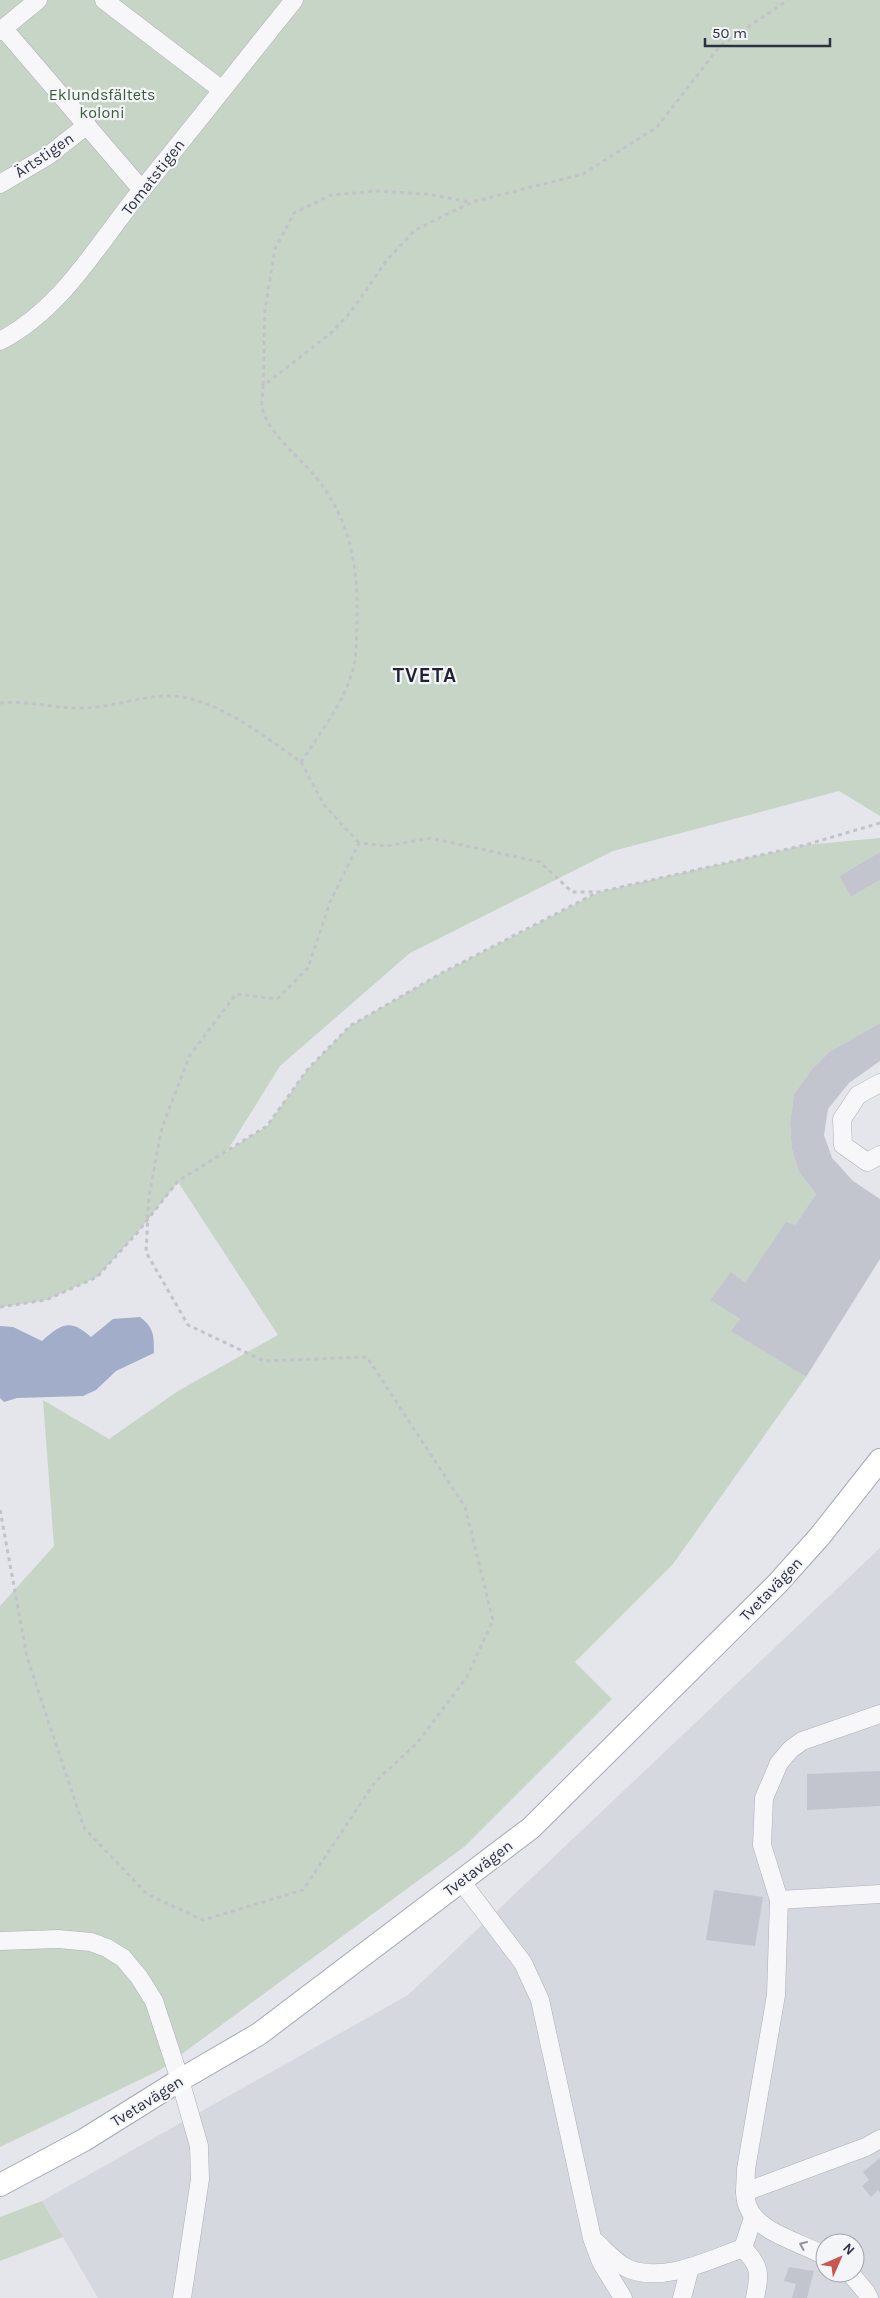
<svg xmlns="http://www.w3.org/2000/svg" width="880" height="2298" viewBox="0 0 880 2298" font-family="Karla,sans-serif">
	<style>
		.built { fill: #d6d8e0; fill-rule: evenodd }
		.green { fill: #c7d5c6 }
		.water { fill: #a1adc9 }
		.building { fill: #c2c4ce }
		.lines { fill: none; stroke-linecap: round; stroke-linejoin: round }
		.minor-casing { stroke: #adafb9; stroke-width: 19 }
		.major-casing { stroke: #a4a8b6; stroke-width: 24 }
		.path { stroke: #c2c3ca; stroke-width: 3; stroke-dasharray: 4 4; stroke-linecap: butt }
		.minor { stroke: #f7f7fa; stroke-width: 18 }
		.major { stroke: #fff; stroke-width: 22 }
		.oneway { stroke: #92949e }
		.labels { text-anchor: middle; dominant-baseline: central; stroke-width: 4.5; stroke-linejoin: round; paint-order: stroke }
		.park-label { font-size: 16px; fill: #3a5e3a; stroke: #f4f5f8 }
		.street-label { font-size: 16px; fill: #2c3043; stroke: #f4f5f8 }
		.district-label { font-size: 21px; font-weight: bold; letter-spacing: 1px; fill: #1e2234; stroke: #f4f5f8 }
	</style>
	<rect width="100%" height="100%" fill="#e4e6eb"/>
	<path class="built" d="M880,1548v750h-782l-56,-97 366,-206zM825,2243h30v30h-30z"/>
	<g class="green">
		<polygon points="0,0 880,0 880,816 839,791 613,851 410,953 280,1066 227,1151 267,1126 307,1070 350,1026 438,975 599,892 805,845 880,838 880,852 839,876 851,897 880,880 880,1023 829,1052 812,1069 794,1094 790,1124 792,1150 799,1172 816,1194 795,1225 745,1283 731,1273 710,1300 740,1319 732,1331 806,1377 673,1564 575,1662 612,1699 464,1847 160,2070 0,2147 0,1606 54,1546 43,1400 109,1439 178,1391 278,1335 178,1182 137,1233 97,1277 46,1300 2,1307 0,1306"/>
		<polygon points="42,2201 63,2237 0,2261 0,2217"/>
	</g>
	<path class="water" d="M140,1317c14,11 14,18 14,36l-38,18 -20,19 -13,6 -66,2 -13,4 -4,-4v-72l13,1 29,14c19,-17 28,-23 49,-4l22,-18z"/>
	<g class="building">
		<polygon points="880,852 880,880 851,897 839,876"/>
		<polygon points="880,1023 880,1061 849,1083 828,1109 824,1135 832,1158 853,1181 880,1199 880,1259 806,1377 731,1331 740,1319 710,1300 731,1272 745,1283 786,1222 795,1225 816,1194 799,1172 792,1150 790,1124 794,1094 812,1069 829,1052"/>
		<polygon points="880,1771 880,1806 807,1810 807,1774"/>
		<polygon points="714,1890 763,1897 755,1946 706,1940"/>
		<polygon points="880,2158 880,2193 878,2190 871,2197 862,2186 869,2180 863,2172"/>
		<polygon points="789,2267 814,2271 807,2298 792,2298 796,2284 784,2281"/>
	</g>
	<g class="lines">
		<defs>
			<g id="minor">
				<polyline points="104,0 222,90"/>
				<polyline points="4,29 142,190"/>
				<polyline points="0,31 38,0"/>
				<polyline points="0,184 49,155 87,125"/>
				<path d="M0,341c65,-34 99,-100 144,-154 51,-62 100,-125 150,-187"/>
				<polyline points="880,1083 858,1095 842,1119 843,1145 867,1162 880,1155"/>
				<polyline points="461,1881 523,1963 540,2000 592,2238 601,2262 623,2298"/>
				<polyline points="779,1900 880,1894"/>
				<polyline points="0,1941 58,1939 91,1942 107,1948 123,1958 139,1977 154,2001 180,2080 199,2146 200,2179 182,2298"/>
				<polyline points="745,2192 866,2147 880,2139"/>
				<path d="M596,2242c10,9 20,22 33,27 36,14 80,-9 114,-21"/>
				<path d="M743,2248c18,19 17,25 12,50"/>
				<polyline points="743,2248 753,2218"/>
				<path d="M825,2256c-22,-13 -67,-23 -77,-49 -5,-11 -2,-26 -2,-38l30,-174 3,-95 -17,-55 2,-47 15,-35 12,-14 11,-8 78,-27"/>
				<polyline points="850,2273 866,2292 869,2298"/>
				<polyline points="682,2298 690,2267"/>
			</g>
			<polyline id="major" points="0,2185 84,2140 180,2080 259,2034 531,1828 777,1584 820,1536 880,1460"/>
		</defs>
		<use href="#minor" class="minor-casing"/>
		<use href="#major" class="major-casing"/>
		<g class="path">
			<polyline points="263,385 265,309 275,249 294,213 331,195 378,191 426,194 470,202"/>
			<path d="M0,703c28,-3 55,6 84,5 27,-1 52,-10 79,-12 48,-3 100,40 138,66 19,-29 42,-58 52,-92 4,-14 3,-30 4,-45 2,-55 -6,-105 -42,-149 -18,-22 -45,-40 -53,-68 -1,-7 1,-15 1,-22l68,-53 19,-20 37,-53 28,-30 57,-28 111,-28 74,-47 63,-81 68,-46"/>
			<polyline points="301,762 324,805 359,843"/>
			<polyline points="0,1307 46,1300 97,1277 137,1233 178,1181 267,1126 307,1070 350,1026 438,975 598,892"/>
			<polyline points="0,1510 27,1657 84,1828 147,1894 203,1920 303,1890 375,1782 418,1742 467,1677 493,1620 465,1507 367,1357 264,1361 188,1325 146,1252 149,1196 162,1127 190,1055 236,994 277,999 308,968 330,902 359,843 387,846 430,838 540,862 572,892 599,892 805,845 880,823"/>
		</g>
		<use href="#minor" class="minor"/>
		<use href="#major" class="major"/>
	</g>
	<defs><path id="oneway-chevron" d="M-2-3.5L2.5 0L-2 3.5" fill="none" stroke-width="1.6" stroke-linecap="round" stroke-linejoin="round" transform="scale(1.25)"/></defs>
	<use class="oneway" href="#oneway-chevron" transform="translate(803 2245) rotate(-156)"/>
	<g class="labels">
		<g class="park-label">
			<text x="102" y="94">Eklundsfältets<tspan x="102" dy="18">koloni</tspan></text>
		</g>
		<g class="street-label">
			<text transform="translate(44 155) rotate(-34)">Ärtstigen</text>
			<text transform="translate(153 177) rotate(-52)">Tomatstigen</text>
			<text transform="translate(771 1589) rotate(-46)">Tvetavägen</text>
			<text transform="translate(478 1868) rotate(-37)">Tvetavägen</text>
			<text transform="translate(147 2101) rotate(-32)">Tvetavägen</text>
		</g>
		<g class="district-label">
			<text x="425" y="675">TVETA</text>
		</g>
	</g>
	<g transform="translate(840 2258) rotate(45)"><circle r="24" fill="#f4f5f8" stroke="#a4a6b0"/>
	<path d="M0-4L9 19L0 12L-9 19Z" fill="#c85651"/>
	<text y="-8" font-size="14" font-weight="bold" text-anchor="middle" fill="#2c3043">N</text>
	</g>
	<path d="M705 38v8h125v-8" fill="none" stroke="#2c3043" stroke-width="2.5"/>
	<text x="712" y="38" font-size="15" fill="#2c3043" stroke="#f4f5f8" stroke-width="4" paint-order="stroke">50 m</text>
</svg>
